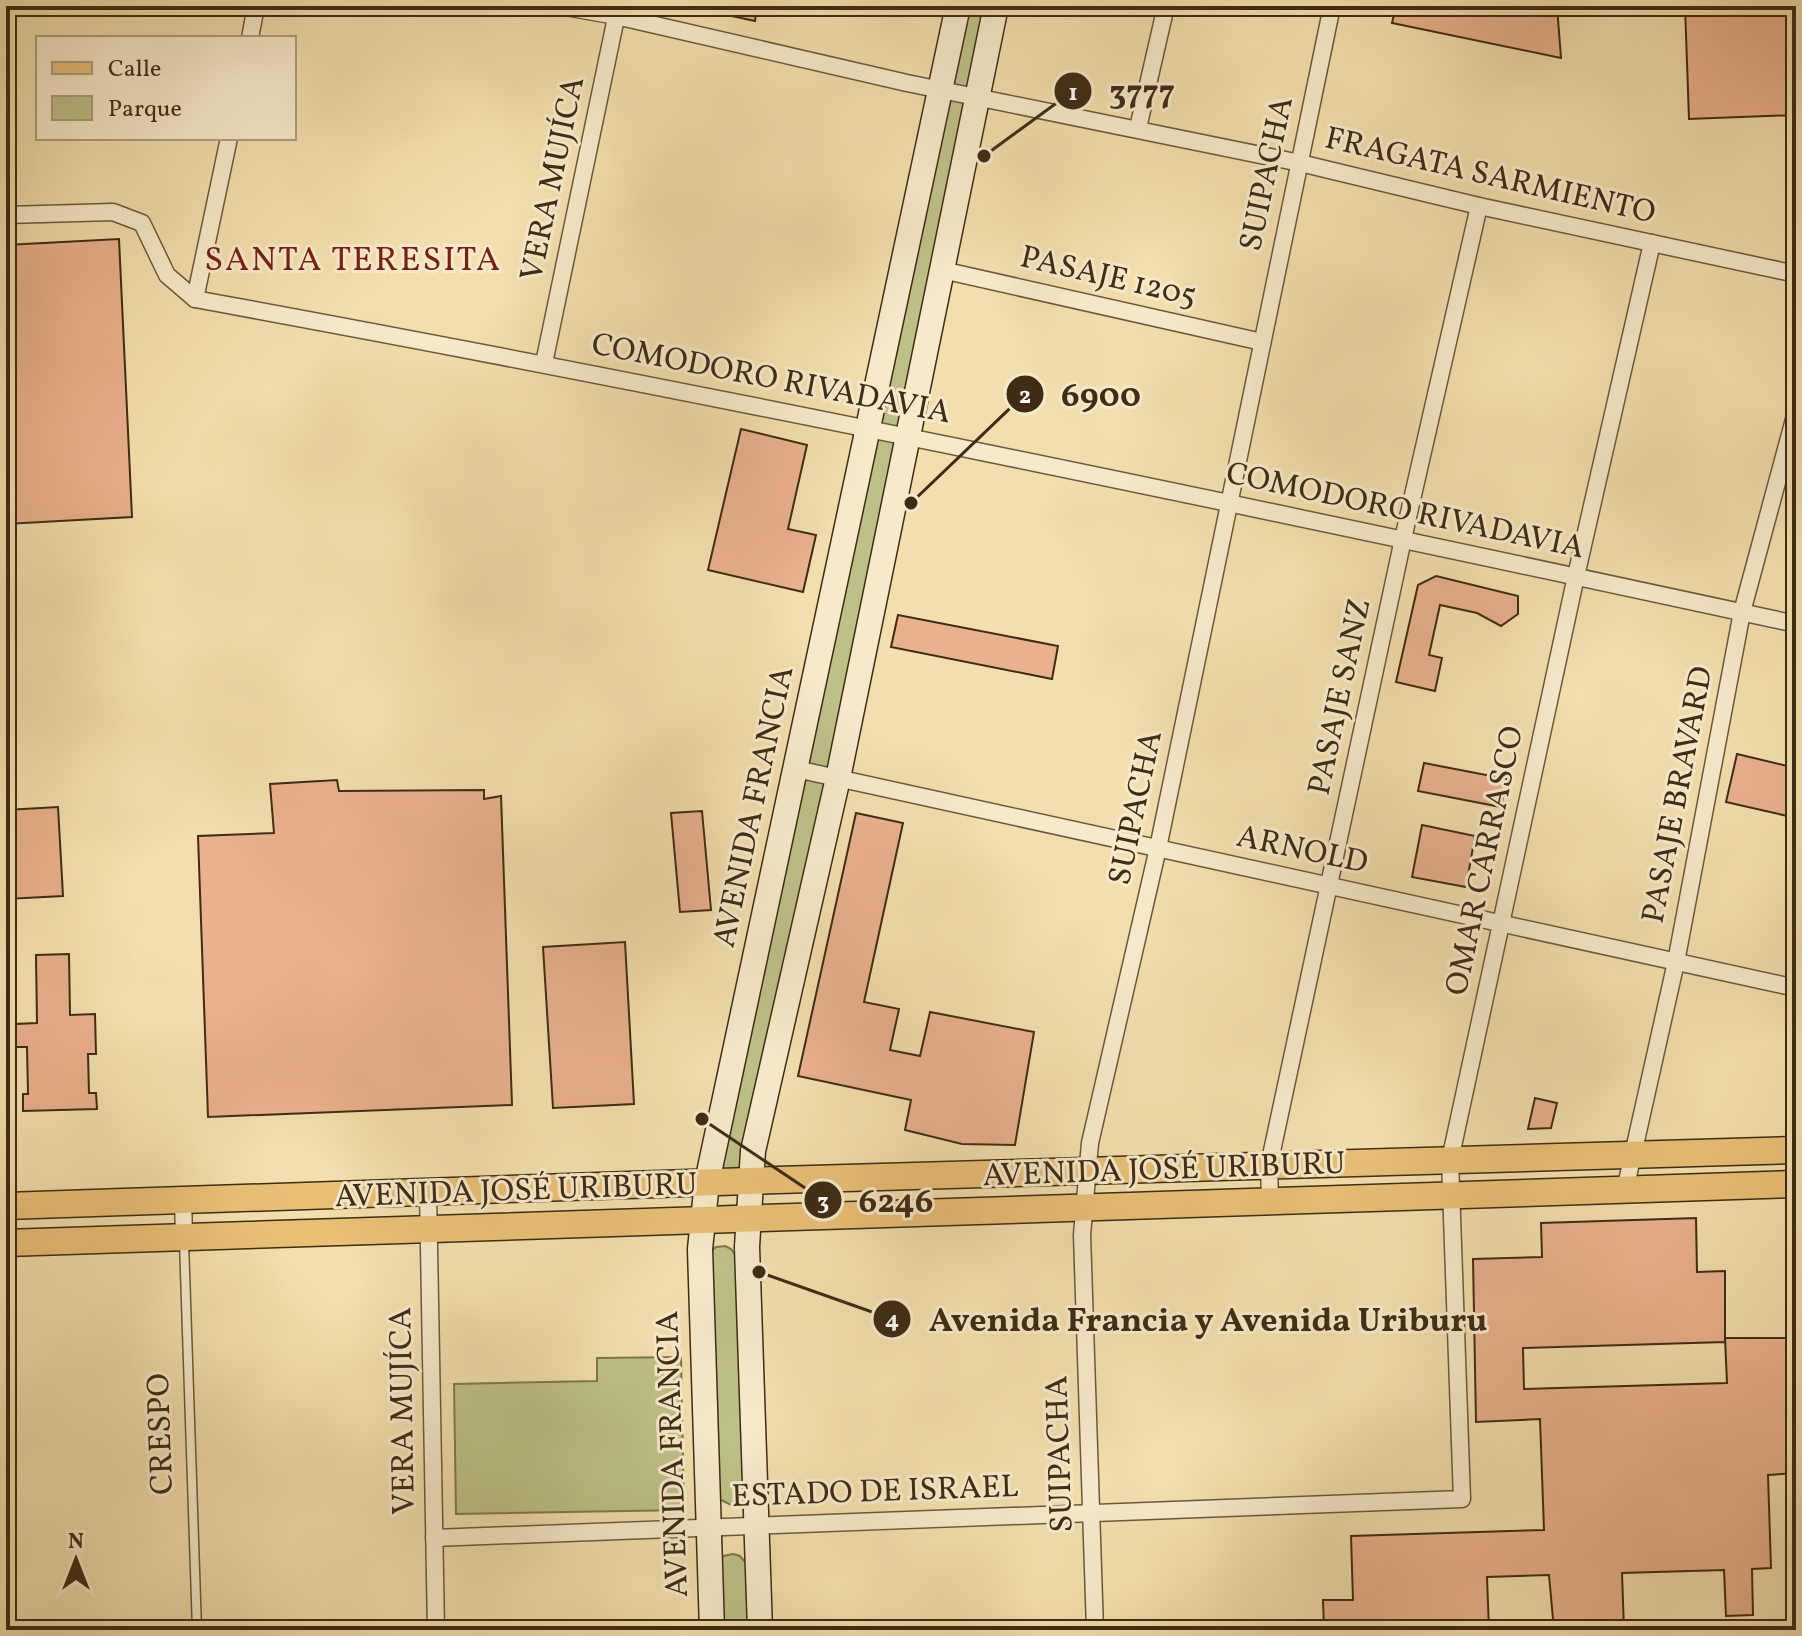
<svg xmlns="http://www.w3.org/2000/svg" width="1802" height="1636" viewBox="0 0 1802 1636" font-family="Vollkorn,serif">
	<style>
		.green { fill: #bdc188; stroke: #7e764e; stroke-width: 2 }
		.building { fill: #e9b18c; stroke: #3e2c15; stroke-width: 2; fill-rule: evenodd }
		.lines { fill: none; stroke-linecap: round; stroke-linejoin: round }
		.lane-casing { stroke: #6b593b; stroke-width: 11 }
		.street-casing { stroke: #6b593b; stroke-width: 19 }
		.secondary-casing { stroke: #3e2c15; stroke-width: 27 }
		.primary-casing { stroke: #3e2c15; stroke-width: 29 }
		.lane { stroke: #f7eaca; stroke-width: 8 }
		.street { stroke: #f7eaca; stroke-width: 16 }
		.secondary { stroke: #f7eaca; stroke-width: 24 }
		.primary { stroke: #e9c076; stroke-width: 26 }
		.labels { text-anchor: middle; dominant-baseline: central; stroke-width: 6; stroke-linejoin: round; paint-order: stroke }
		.street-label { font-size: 32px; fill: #3e2c15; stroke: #f7eaca }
		.neighbourhood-label { font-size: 34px; letter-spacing: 2px; fill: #7a1f14; stroke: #f7eaca }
		.leader { fill: none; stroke: #3e2c15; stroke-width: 3 }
		.callout-dot { fill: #3e2c15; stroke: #f7eaca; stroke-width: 3 }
		.mark-label { font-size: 24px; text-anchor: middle; font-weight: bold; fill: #fff }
		.callout-label { font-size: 34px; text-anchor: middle; font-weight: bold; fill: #3e2c15; stroke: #f7eaca; stroke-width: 6; stroke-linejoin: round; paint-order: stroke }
	</style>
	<rect width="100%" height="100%" fill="#f2dfad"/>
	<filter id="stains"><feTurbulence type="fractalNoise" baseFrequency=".0025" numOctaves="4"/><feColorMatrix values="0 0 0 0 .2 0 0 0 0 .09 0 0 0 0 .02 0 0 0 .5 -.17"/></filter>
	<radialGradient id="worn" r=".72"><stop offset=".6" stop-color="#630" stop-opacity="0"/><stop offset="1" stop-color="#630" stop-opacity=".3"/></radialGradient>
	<g class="green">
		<polygon points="958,6 996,6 750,1180 707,1182"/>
		<polygon points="725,1246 731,1249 736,1256 744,1487 738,1502 731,1505 717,1498 711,1251 716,1247"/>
		<polygon points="681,1357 684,1510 456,1514 454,1384 597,1381 597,1358"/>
		<polygon points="733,1554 740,1556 746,1563 748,1630 721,1630 719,1562 723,1556"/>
	</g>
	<g class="building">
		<polygon points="714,6 757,6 755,21 713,12"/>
		<polygon points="1396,6 1557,6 1561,58 1392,23"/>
		<polygon points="1685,6 1796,6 1796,115 1689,119"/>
		<polygon points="119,239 132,517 6,524 6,245"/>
		<polygon points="741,429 807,445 788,529 816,535 803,592 708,570"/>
		<polygon points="1436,576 1518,596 1518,614 1501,626 1477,613 1440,605 1429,655 1442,658 1435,691 1396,682 1418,585"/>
		<polygon points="898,615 1058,646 1052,679 891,647"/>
		<polygon points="1737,754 1796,768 1796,818 1726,802"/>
		<polygon points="1424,763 1507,779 1501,807 1418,791"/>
		<polygon points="337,780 339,791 484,790 484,799 501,796 512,1105 208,1117 198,836 274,833 270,784"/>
		<polygon points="58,807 63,896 6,899 6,810"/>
		<polygon points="702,811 711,910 680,912 671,813"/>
		<polygon points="856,813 903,823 864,1002 899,1009 890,1050 920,1056 930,1012 1034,1032 1015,1145 962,1144 905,1130 911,1100 798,1076"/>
		<polygon points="1422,825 1475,836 1466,887 1412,877"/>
		<polygon points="625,942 634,1104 553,1108 543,947"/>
		<polygon points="69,954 70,1015 95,1014 96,1054 88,1054 89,1093 96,1093 97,1109 23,1111 23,1094 28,1094 27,1047 16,1047 15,1024 37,1023 36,955"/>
		<polygon points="1535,1098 1557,1103 1551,1128 1528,1129"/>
		<path d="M1696,1218l1,54 28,-1v67h71v135l-28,2 3,93 -19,1 1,46 -27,1 -2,-46 -102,3 2,57h-70l-5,-55 -62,2 2,53h-165l-1,-30h30l-2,-64 193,-6 -4,-111 -64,3 -3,-163 69,-2 -1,-34zM1725,1338l2,45 -203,6 -1,-41 202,-6z"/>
	</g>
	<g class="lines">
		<defs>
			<polyline id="lane" points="184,1242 197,1630"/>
			<g id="street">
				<polyline points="560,6 616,16 907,83 1300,163 1479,206 1796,274"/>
				<polyline points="250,38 256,6"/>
				<polyline points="1138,128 1166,6"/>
				<path d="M6,215l107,-3 29,11 25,52 28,24c536,98 1069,210 1601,325"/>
				<polyline points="942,270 1262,342"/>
				<polyline points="195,299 229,138"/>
				<polyline points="544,363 618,8"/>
				<polyline points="796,769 1796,988"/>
				<polyline points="1625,1190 1676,962 1742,612 1796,412"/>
				<polyline points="428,1192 436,1630"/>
				<polyline points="183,1200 184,1237"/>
				<polyline points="1270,1201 1269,1165 1403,539 1479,206"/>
				<polyline points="434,1538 1462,1499 1450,1160 1576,576 1652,243"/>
				<polyline points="1095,1630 1082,1235 1090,1143 1158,848 1332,6"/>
			</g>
			<g id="secondary">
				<polyline points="712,1630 700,1249 707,1182 958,6"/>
				<polyline points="760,1630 747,1247 753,1151 838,778 996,6"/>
			</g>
			<g id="primary">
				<polyline points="6,1206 777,1180 1796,1150"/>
				<polyline points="6,1243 1796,1184"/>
			</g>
		</defs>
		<use href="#lane" class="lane-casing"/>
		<use href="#street" class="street-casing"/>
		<use href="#secondary" class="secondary-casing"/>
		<use href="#primary" class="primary-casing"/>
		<use href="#lane" class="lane"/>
		<use href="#street" class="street"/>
		<use href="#secondary" class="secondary"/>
		<use href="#primary" class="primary"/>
	</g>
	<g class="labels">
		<g class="street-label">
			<text transform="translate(1268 174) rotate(-78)">SUIPACHA</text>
			<text transform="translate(1490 177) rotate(13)">FRAGATA SARMIENTO</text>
			<text transform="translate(554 179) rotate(-78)">VERA MUJÍCA</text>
			<text transform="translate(1108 278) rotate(13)">PASAJE 1205</text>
			<text transform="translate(771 380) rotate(11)">COMODORO RIVADAVIA</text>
			<text transform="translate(1405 512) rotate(12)">COMODORO RIVADAVIA</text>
			<text transform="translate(1341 697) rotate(-78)">PASAJE SANZ</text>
			<text transform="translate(1679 795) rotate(-79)">PASAJE BRAVARD</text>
			<text transform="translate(755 807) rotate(-78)">AVENIDA FRANCIA</text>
			<text transform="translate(1137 808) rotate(-78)">SUIPACHA</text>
			<text transform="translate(1302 851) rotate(12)">ARNOLD</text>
			<text transform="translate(1486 861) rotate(-78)">OMAR CARRASCO</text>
			<text transform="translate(1164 1171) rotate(-2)">AVENIDA JOSÉ URIBURU</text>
			<text transform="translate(516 1192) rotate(-2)">AVENIDA JOSÉ URIBURU</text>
			<text transform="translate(404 1411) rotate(-91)">VERA MUJÍCA</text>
			<text transform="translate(162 1434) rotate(-92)">CRESPO</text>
			<text transform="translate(674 1454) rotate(-92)">AVENIDA FRANCIA</text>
			<text transform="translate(1061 1454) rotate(-92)">SUIPACHA</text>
			<text transform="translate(875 1493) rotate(-2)">ESTADO DE ISRAEL</text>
		</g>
		<g class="neighbourhood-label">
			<text x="353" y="261">SANTA TERESITA</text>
		</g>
	</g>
	<path class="leader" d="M984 156L1073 91M911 503L1025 394M702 1119L823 1200M759 1272L892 1319"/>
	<g class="callout-dot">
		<circle cx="984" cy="156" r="8"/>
		<circle cx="911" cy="503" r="8"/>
		<circle cx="702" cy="1119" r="8"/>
		<circle cx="759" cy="1272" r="8"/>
		<circle cx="1073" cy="91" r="20"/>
		<circle cx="1025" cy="394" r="20"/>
		<circle cx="823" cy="1200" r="20"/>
		<circle cx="892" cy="1319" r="20"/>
	</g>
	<g class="mark-label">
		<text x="1073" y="100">1</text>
		<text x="1025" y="403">2</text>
		<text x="823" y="1209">3</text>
		<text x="892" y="1327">4</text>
	</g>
	<g class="callout-label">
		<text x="1142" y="103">3777</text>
		<text x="1101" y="406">6900</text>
		<text x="896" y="1212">6246</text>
		<text x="1208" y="1331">Avenida Francia y Avenida Uriburu</text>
	</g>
	<rect width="1802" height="1636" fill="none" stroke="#f2dfad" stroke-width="32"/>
	<rect x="8" y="8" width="1786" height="1620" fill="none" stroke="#3e2c15" stroke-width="4"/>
	<rect x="16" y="16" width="1770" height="1604" fill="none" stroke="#3e2c15" stroke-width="2"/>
	<rect x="36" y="36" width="260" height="104" fill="#f7eaca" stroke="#ad9e82" stroke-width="2"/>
	<rect x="52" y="62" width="40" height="12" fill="#e9c076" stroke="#ad9e82" stroke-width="2"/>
	<text x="108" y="76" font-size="24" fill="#3e2c15">Calle</text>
	<rect x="52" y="96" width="40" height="24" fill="#bdc188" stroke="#ad9e82" stroke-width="2"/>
	<text x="108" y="116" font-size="24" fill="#3e2c15">Parque</text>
	<g transform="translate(76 1560)" stroke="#f7eaca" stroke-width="6" paint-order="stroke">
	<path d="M0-6L14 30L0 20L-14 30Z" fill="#3e2c15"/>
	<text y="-12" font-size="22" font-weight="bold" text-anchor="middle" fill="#3e2c15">N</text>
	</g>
	<rect width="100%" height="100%" filter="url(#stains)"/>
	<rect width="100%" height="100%" fill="url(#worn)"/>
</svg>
